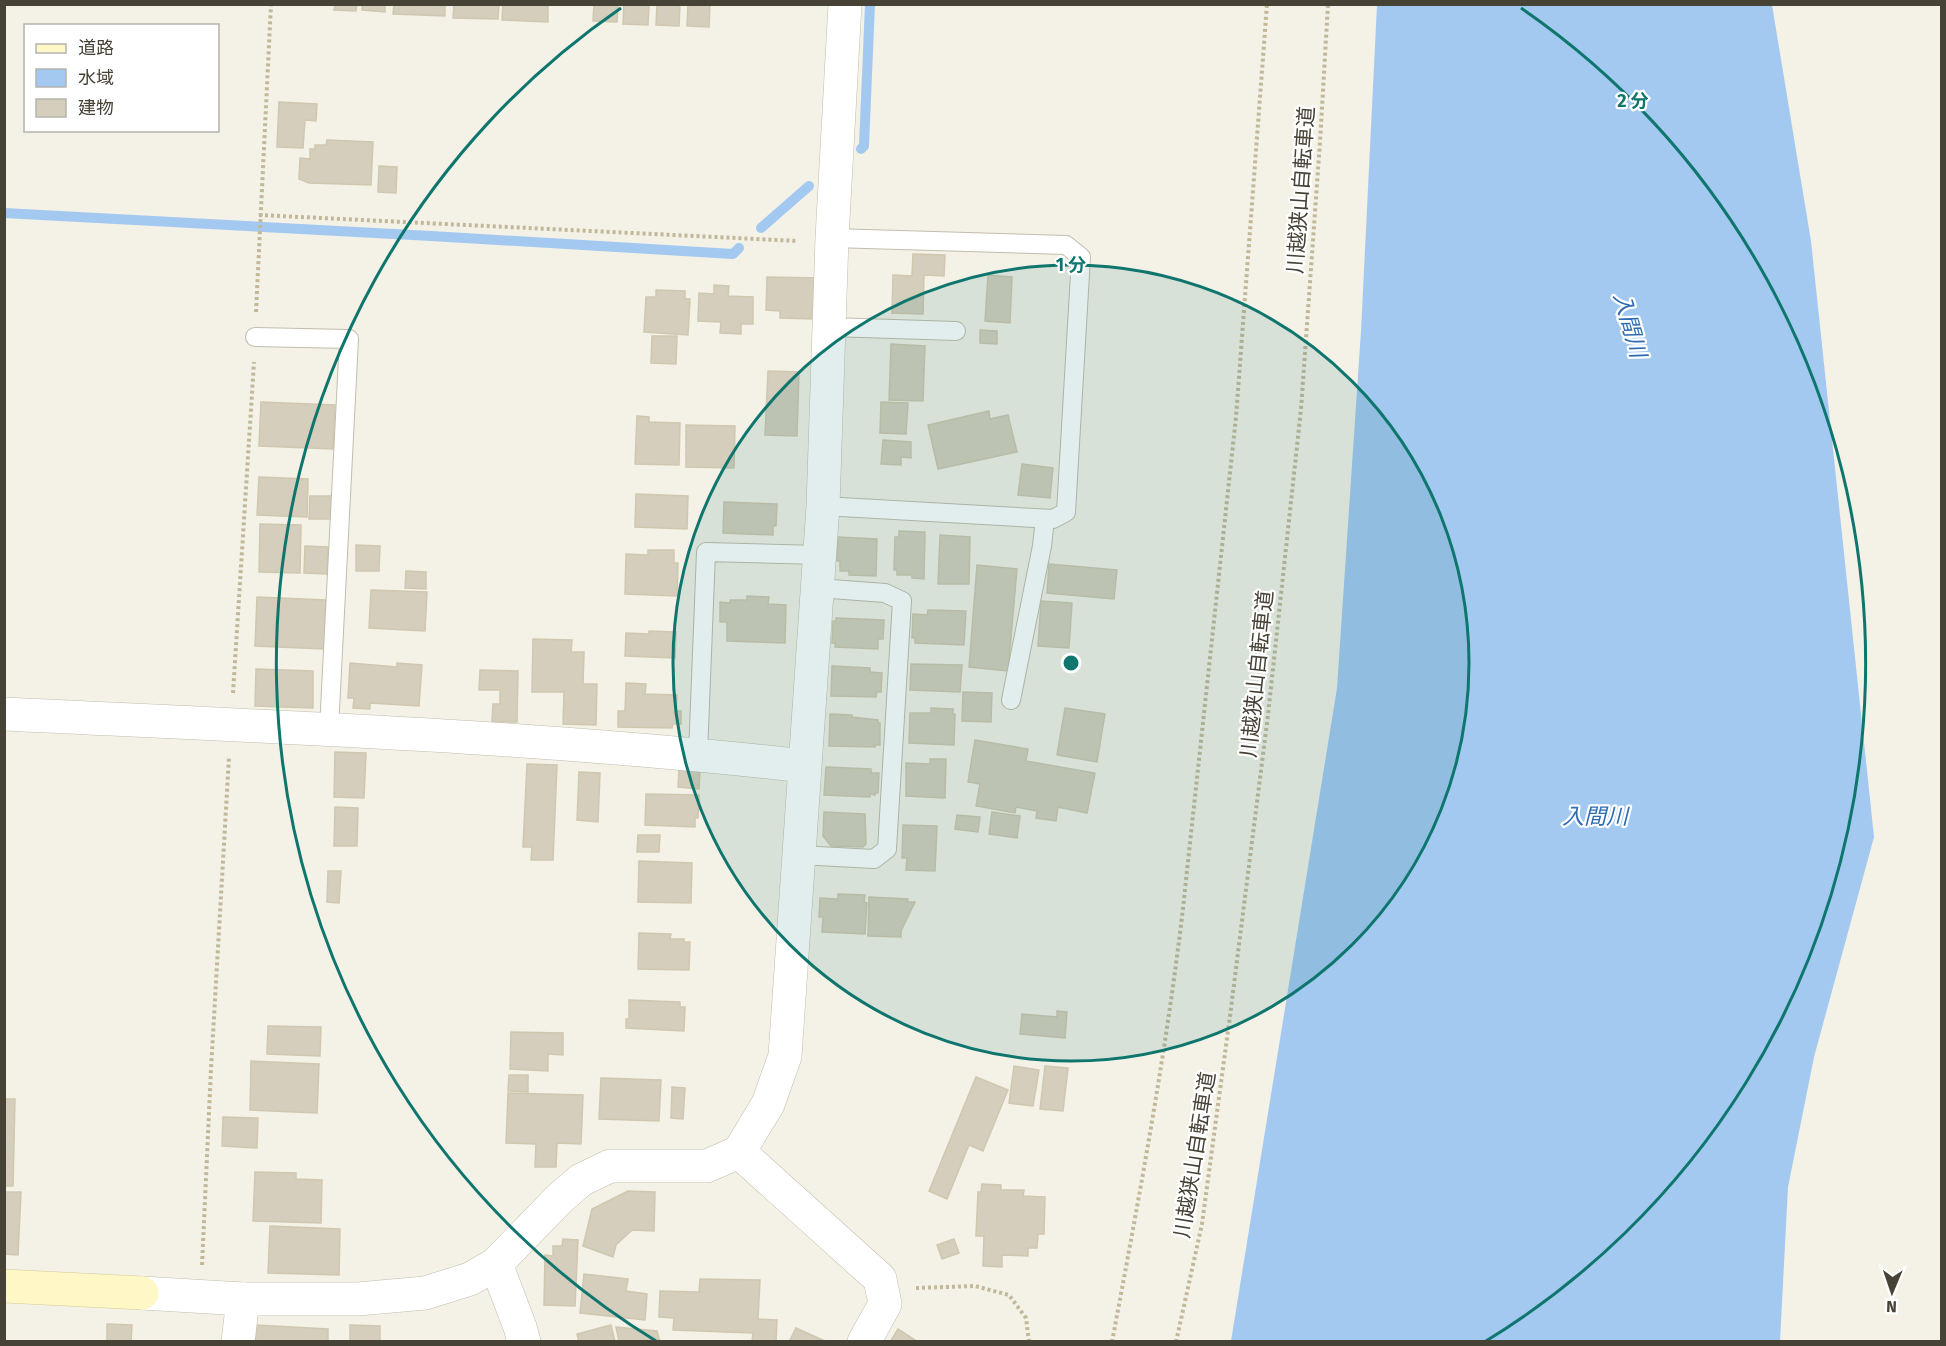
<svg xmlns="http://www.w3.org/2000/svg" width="1946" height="1346" viewBox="0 0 1946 1346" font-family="'Fira Sans','Noto Sans JP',sans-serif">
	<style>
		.water { fill: #a3c9f1 }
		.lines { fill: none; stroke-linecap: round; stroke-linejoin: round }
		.stream { stroke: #a3c9f1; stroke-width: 10 }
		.building { fill: #d5cebc; stroke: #d0c7af; stroke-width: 1.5 }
		.lane-casing { stroke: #c2bdac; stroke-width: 20 }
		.street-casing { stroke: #c2bdac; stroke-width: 34 }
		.secondary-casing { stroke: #d4ca96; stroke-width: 34 }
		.path { stroke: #c1b89a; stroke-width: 4; stroke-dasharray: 3 3; stroke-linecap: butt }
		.lane { stroke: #fff; stroke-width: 18 }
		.street { stroke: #fff; stroke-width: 33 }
		.secondary { stroke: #fff7c6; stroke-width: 33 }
		.ring { fill: none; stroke: #0f766e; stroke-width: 3 }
		.labels { text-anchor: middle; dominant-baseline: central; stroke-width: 4.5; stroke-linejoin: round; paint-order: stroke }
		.street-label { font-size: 21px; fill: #474236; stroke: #fff }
		.water-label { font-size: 22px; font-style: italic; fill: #2e6db4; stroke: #fff }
		.centre { fill: #0f766e; stroke: #fff; stroke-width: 3 }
		.ring-label { font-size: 18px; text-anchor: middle; font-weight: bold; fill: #0f766e; stroke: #fff; stroke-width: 4.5; stroke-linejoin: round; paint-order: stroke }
	</style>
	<rect width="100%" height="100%" fill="#f4f1e7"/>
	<polygon class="water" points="1377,5 1772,5 1811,241 1874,837 1814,1057 1788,1187 1780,1341 1231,1341 1337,688 1361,331"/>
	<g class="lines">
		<g class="stream">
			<polyline points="861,149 864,146 870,4"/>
			<polyline points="4,213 431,236 733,254 739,248"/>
			<polyline points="761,228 809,186"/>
		</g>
	</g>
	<g class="building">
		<polygon points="335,4 357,4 356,11 334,10"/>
		<polygon points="362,4 385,4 385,12 362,10"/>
		<polygon points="394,4 445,4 445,16 393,14"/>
		<polygon points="454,4 499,4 498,19 453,18"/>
		<polygon points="503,4 548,4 548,22 502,20"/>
		<polygon points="594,4 618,4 617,22 593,21"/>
		<polygon points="624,4 649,4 648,25 623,24"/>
		<polygon points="657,4 680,4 679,26 656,25"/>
		<polygon points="688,4 710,4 709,27 687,26"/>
		<polygon points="279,102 317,104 316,121 305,120 303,148 277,147"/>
		<polygon points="327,140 373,142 371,185 309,183 299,179 300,158 310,159 310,149 315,149 315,145 326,145"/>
		<polygon points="379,166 397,167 396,193 378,192"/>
		<polygon points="913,254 945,255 944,276 924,275 923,314 892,313 893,275 912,276"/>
		<polygon points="988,275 1012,277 1010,323 985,321"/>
		<polygon points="767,277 817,278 816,312 812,312 812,319 780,318 780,311 766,310"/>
		<polygon points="714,285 729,286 728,296 753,297 753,324 741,324 741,334 720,333 721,322 698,321 699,293 714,294"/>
		<polygon points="656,290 685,291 685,299 690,299 688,335 644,332 646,297 656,297"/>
		<polygon points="980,330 997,331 997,344 980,343"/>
		<polygon points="652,336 677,336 676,364 651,363"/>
		<polygon points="891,344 925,346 923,401 889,400"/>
		<polygon points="768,371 799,372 797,436 765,435"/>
		<polygon points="261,402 335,405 333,449 259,446"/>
		<polygon points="881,402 908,403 906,434 880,433"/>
		<polygon points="989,411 990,419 1008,415 1017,452 938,469 928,425"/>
		<polygon points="637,416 649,417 649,422 680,423 679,465 635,464"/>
		<polygon points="686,425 735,426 734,468 686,467"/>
		<polygon points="883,440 911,442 911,458 901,457 901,465 881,464"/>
		<polygon points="1022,464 1053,468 1050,498 1018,495"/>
		<polygon points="259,477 308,479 307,517 257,515"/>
		<polygon points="636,494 688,496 687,529 635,527"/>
		<polygon points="310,496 332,496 332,519 309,519"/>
		<polygon points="724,502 777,504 776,526 773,526 773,535 723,533"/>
		<polygon points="260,524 301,525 300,573 259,572"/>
		<polygon points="899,531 925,532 924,579 912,578 912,575 897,575 897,570 894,570 895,537 899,537"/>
		<polygon points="940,535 970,537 969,584 938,584"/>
		<polygon points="838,537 877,539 876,576 849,575 849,571 840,571 840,561 837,561"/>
		<polygon points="356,545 380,546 379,571 356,571"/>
		<polygon points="305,546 328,547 327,574 304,573"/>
		<polygon points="648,550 674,550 674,563 678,563 677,596 625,594 626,554 648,555"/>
		<polygon points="1049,564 1117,570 1114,599 1047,593"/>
		<polygon points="977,565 1017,569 1008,671 969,667"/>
		<polygon points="406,571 426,572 426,589 405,588"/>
		<polygon points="371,590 427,592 425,631 369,628"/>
		<polygon points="747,596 769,597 768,604 786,605 785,643 727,641 727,622 720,622 720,602 730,603 730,600 747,600"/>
		<polygon points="257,597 326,600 324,649 255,646"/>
		<polygon points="1041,601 1072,603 1069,648 1038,646"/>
		<polygon points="928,610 966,611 964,645 915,643 915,638 912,638 913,614 927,615"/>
		<polygon points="836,618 884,620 883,639 878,639 878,649 835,647 835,643 832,643 833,621 836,621"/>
		<polygon points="649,631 676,632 675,658 625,656 626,633 649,634"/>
		<polygon points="533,639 572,640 571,652 584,652 583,684 597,684 596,725 563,724 564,692 532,692"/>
		<polygon points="350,663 397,667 397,663 422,665 419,706 370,703 370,709 353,708 354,698 348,698"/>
		<polygon points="911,664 962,665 960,692 910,690"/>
		<polygon points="832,666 870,668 870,672 882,673 881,692 877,692 876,697 831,696"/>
		<polygon points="256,669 313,671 313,708 255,706"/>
		<polygon points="480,670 518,671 517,722 492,722 493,704 500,704 500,690 479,690"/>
		<polygon points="626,683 646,684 645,694 677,695 676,711 681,711 681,724 673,724 672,728 618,727 618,711 625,711"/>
		<polygon points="963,692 992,693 991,722 962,721"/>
		<polygon points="931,708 953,709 953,714 955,714 954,745 909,743 910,713 931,713"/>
		<polygon points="1065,708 1105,714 1097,762 1057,755"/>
		<polygon points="830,714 852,715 852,717 878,720 878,723 880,723 880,745 875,745 875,747 829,746"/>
		<polygon points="975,740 1028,749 1026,761 1095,773 1087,813 1058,807 1056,821 1036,818 1037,811 1016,807 1015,813 976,806 980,784 968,782"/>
		<polygon points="335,752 366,753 364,798 334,797"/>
		<polygon points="930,759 946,759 945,798 906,796 906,763 930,764"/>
		<polygon points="527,764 557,765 553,860 531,860 532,847 523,847"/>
		<polygon points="826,767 871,769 871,773 879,773 878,793 875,793 875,795 870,794 870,797 824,795"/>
		<polygon points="679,769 700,769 699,789 678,787"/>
		<polygon points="579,772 600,773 598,822 577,820"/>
		<polygon points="646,794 699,795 698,818 695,818 695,827 645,825"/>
		<polygon points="335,807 358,808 357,846 334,846"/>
		<polygon points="824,812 865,814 866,844 863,847 831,846 823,836"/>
		<polygon points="992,812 1020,816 1017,838 989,834"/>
		<polygon points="957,815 980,817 978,832 955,829"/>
		<polygon points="903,825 937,826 935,871 906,870 907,858 902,858"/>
		<polygon points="638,835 660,835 659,852 637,852"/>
		<polygon points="639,861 692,863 691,903 638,902"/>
		<polygon points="328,871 341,871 339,903 327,902"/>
		<polygon points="838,894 865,895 864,902 867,903 865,934 822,932 823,917 819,917 820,898 838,899"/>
		<polygon points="869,897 908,899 907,902 915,902 901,931 901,937 868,936"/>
		<polygon points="639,933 671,934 670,939 684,939 684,942 690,942 689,970 638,969"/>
		<polygon points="629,1000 680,1002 680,1007 685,1007 684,1031 626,1028 626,1019 629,1019"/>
		<polygon points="1057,1011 1067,1012 1065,1038 1020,1034 1022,1014 1057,1017"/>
		<polygon points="268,1026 321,1027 320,1056 267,1054"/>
		<polygon points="511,1032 563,1033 563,1055 548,1054 548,1071 510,1069"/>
		<polygon points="251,1061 319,1064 317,1113 250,1110"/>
		<polygon points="1014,1066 1039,1070 1033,1106 1009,1103"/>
		<polygon points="1045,1066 1068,1068 1063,1111 1040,1109"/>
		<polygon points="509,1075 528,1075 528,1092 508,1091"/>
		<polygon points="976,1077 1008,1090 983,1151 969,1145 947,1199 929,1191"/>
		<polygon points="601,1078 661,1080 659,1121 599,1119"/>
		<polygon points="672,1087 685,1088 683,1119 671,1118"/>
		<polygon points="508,1093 583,1095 581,1144 557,1143 556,1167 535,1167 536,1144 506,1143"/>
		<polygon points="4,1099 15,1099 13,1186 4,1186"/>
		<polygon points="223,1117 258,1118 257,1148 222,1146"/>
		<polygon points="255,1172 296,1173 296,1179 322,1180 321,1223 253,1221"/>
		<polygon points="982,1184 1001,1185 1001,1190 1024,1190 1023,1196 1045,1197 1044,1234 1038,1234 1037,1248 1028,1248 1028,1256 1002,1255 1002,1267 983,1266 984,1236 976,1236 978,1192 981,1192"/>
		<polygon points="628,1191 655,1192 654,1231 632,1230 616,1245 613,1257 583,1246 592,1209"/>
		<polygon points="4,1192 21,1192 18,1255 4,1254"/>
		<polygon points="270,1226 340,1229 339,1275 268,1273"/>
		<polygon points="563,1239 578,1240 575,1306 544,1305 545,1255 553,1256 553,1246 562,1246"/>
		<polygon points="954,1239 959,1253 942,1259 937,1245"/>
		<polygon points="584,1274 628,1279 626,1291 647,1294 645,1320 580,1313"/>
		<polygon points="700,1279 760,1280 758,1319 777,1320 776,1342 752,1342 753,1333 673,1330 674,1318 659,1317 660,1291 699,1292"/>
		<polygon points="107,1324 132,1325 131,1342 107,1342"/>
		<polygon points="256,1325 328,1329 328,1342 255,1342"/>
		<polygon points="350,1325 380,1326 380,1342 350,1342"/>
		<polygon points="611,1325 615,1342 579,1342 577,1334"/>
		<polygon points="616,1327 657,1331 660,1342 619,1342"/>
		<polygon points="796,1328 827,1342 789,1342"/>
		<polygon points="898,1329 918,1342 890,1342"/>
	</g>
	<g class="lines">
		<defs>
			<g id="lane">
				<polyline points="830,327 956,331"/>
				<polyline points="255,337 349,339 329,729"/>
				<polyline points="823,506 1053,519 1066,512 1081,257 1066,245 832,238"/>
				<polyline points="1011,700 1042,546 1045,519"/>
				<polyline points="698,754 706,552 820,555"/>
				<polyline points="799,855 874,859 887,849 902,601 885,593 818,588"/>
			</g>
			<g id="street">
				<path d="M4,714c267,13 535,22 800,52"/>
				<polyline points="739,1152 880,1279 885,1304 864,1342"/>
				<polyline points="496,1264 520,1327 524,1342"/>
				<polyline points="142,1293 243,1299 358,1299 425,1293 470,1279 496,1264 559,1199 581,1180 610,1166 707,1166 739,1152 768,1104 785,1056 823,506 832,238 845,4"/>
				<polyline points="238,1342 243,1299"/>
			</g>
			<polyline id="secondary" points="4,1286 142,1293"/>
		</defs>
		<use href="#lane" class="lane-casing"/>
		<use href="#street" class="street-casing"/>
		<use href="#secondary" class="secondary-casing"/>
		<g class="path">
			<polyline points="259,215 798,241"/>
			<polyline points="256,312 271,4"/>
			<polyline points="233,693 254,362"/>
			<polyline points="202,1265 211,1069 229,757"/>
			<polyline points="916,1288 975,1286 1009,1295 1026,1318 1029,1342"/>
			<path d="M1112,1342c27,-144 54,-288 71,-434l53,-491 31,-413"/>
			<polyline points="1176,1342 1202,1224 1230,1016 1268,715 1301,409 1320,142 1328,4"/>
		</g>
		<use href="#lane" class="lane"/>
		<use href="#street" class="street"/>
		<use href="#secondary" class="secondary"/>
	</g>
	<circle cx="1071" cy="663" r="398" fill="#0f766e" fill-opacity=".12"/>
	<g class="ring">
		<circle cx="1071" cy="663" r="398"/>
		<path d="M656 1341A795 795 0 0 1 621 8M1521 8A795 795 0 0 1 1486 1341"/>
	</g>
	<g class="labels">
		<g class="street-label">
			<text transform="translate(1301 190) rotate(-86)">川越狭山自転車道</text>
			<text transform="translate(1257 674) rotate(-84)">川越狭山自転車道</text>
			<text transform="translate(1195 1155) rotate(-81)">川越狭山自転車道</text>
		</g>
		<g class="water-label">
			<text transform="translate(1630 325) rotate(74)">入間川</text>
			<text x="1595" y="816">入間川</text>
		</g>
	</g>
	<circle cx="1071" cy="663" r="9" class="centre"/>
	<g class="ring-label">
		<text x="1633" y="107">2 分</text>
		<text x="1071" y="271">1 分</text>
	</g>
	<rect width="1946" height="1346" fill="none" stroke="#474236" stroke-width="12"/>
	<rect x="24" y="24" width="195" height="108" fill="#ffffff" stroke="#b5b3af" stroke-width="1.5"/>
	<rect x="36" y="44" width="30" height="9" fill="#fff7c6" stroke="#b5b3af" stroke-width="1.5"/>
	<text x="78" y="54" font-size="18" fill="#474236">道路</text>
	<rect x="36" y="69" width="30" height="18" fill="#a3c9f1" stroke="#b5b3af" stroke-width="1.5"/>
	<text x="78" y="84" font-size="18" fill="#474236">水域</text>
	<rect x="36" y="99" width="30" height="18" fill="#d5cebc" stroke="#b5b3af" stroke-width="1.5"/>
	<text x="78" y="114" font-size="18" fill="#474236">建物</text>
	<g transform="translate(1892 1292) rotate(182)" stroke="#ffffff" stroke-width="4.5" paint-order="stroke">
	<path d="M0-4.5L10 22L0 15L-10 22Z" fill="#474236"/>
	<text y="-9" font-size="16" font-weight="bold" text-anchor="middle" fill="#474236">N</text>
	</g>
</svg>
